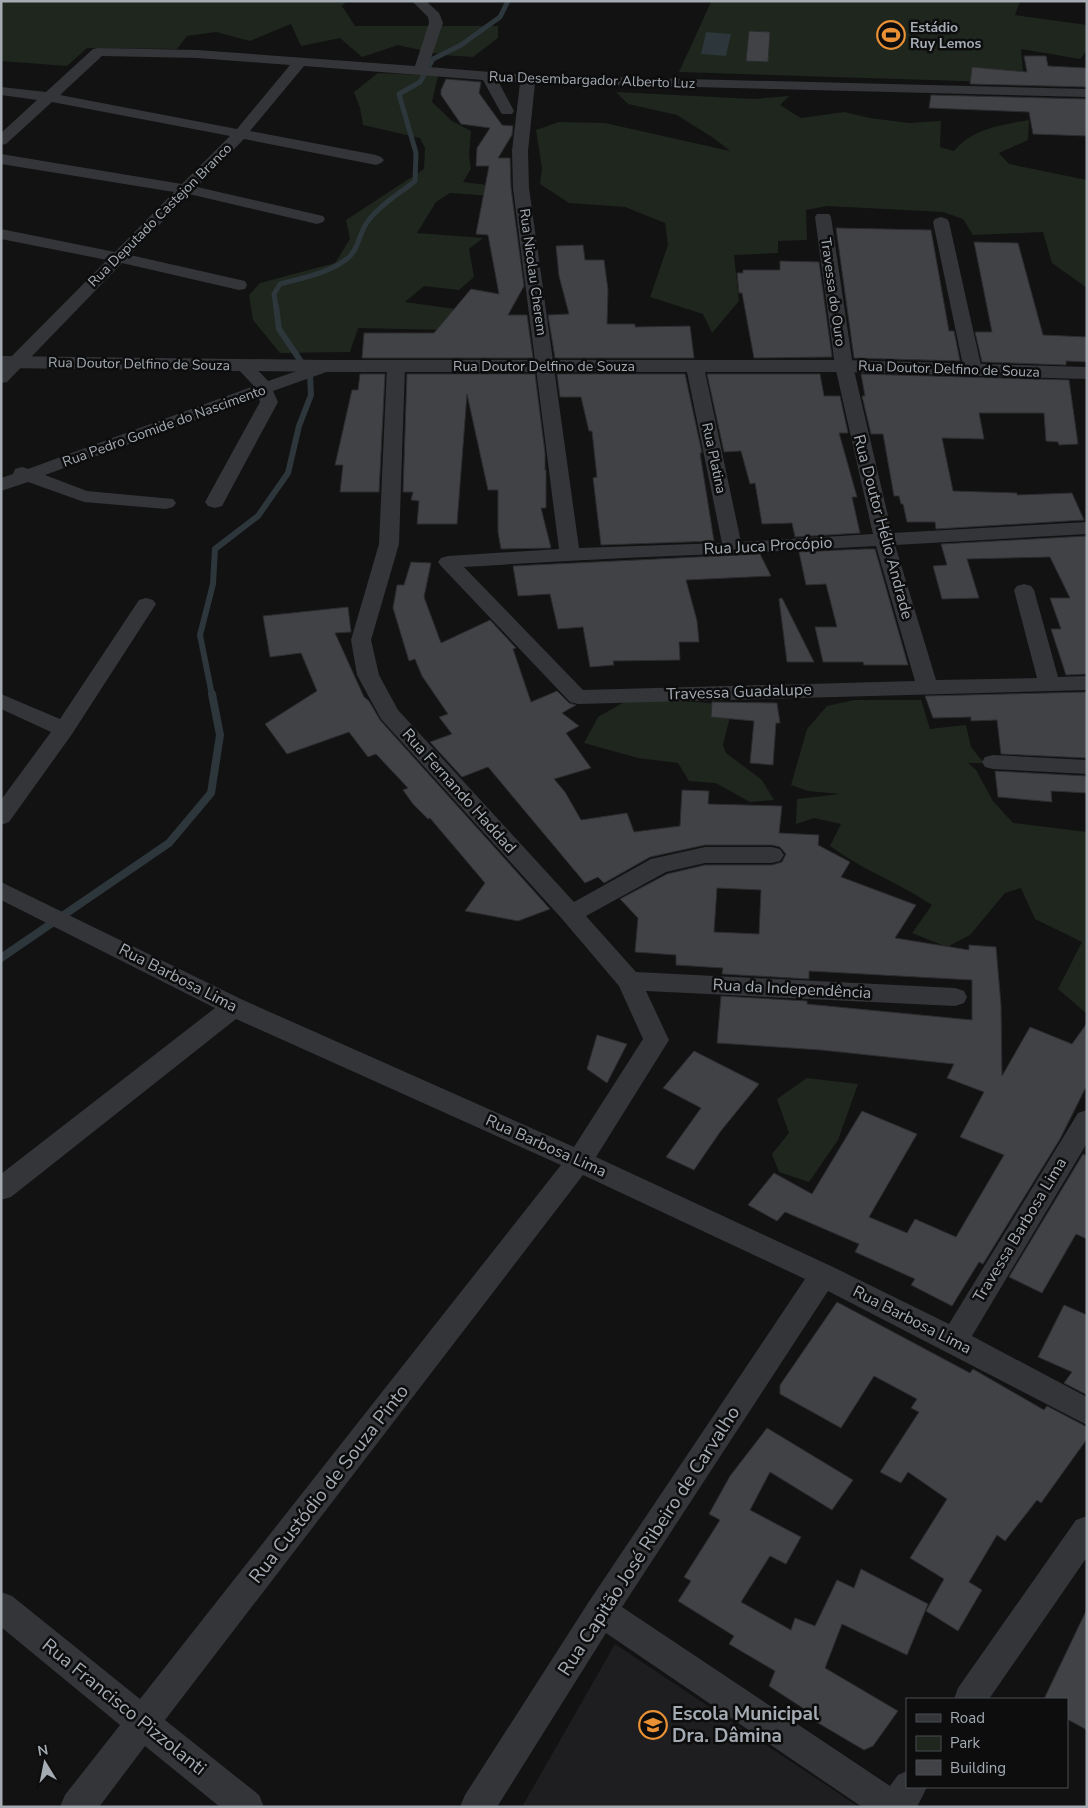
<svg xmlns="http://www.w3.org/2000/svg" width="1088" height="1808" viewBox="0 0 1088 1808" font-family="'Nunito Sans',sans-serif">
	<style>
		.built { fill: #1e1e20 }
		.green { fill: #1e261e }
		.water { fill: #2c363b }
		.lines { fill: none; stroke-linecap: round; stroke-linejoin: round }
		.stream-far2 { stroke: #2c363b; stroke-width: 5 }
		.stream-far1 { stroke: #2c363b; stroke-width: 6 }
		.stream { stroke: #2c363b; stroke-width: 8 }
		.building { fill: #414246; stroke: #2c2c2f; fill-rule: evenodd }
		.minor { fill: #333538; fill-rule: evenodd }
		.tertiary { fill: #333538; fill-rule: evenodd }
		.labels { text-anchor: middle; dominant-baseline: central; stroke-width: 5; stroke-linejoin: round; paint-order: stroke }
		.far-poi-label { font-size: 14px; font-weight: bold; fill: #a4abb3; stroke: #0d0d0e; text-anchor: start }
		.far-street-label { font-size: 14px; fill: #a4abb3; stroke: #0d0d0e }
		.street-label { font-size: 16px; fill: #a4abb3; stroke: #0d0d0e }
		.near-street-label { font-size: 19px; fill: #a4abb3; stroke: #0d0d0e }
		.near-poi-label { font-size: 19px; font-weight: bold; fill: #a4abb3; stroke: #0d0d0e; text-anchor: start }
	</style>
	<rect width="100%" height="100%" fill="#121213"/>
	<polygon class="built" points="615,1644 859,1807 522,1807"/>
	<g class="green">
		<polygon points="1,1 347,1 342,6 355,26 498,26 498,38 473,57 443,55 398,45 362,57 340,38 301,46 291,24 250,41 216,32 187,36 177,49 87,48 67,66 1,61"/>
		<polygon points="721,1 1020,1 1015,15 1087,25 1087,50 1080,59 1021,49 1024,83 679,72 711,2"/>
		<polygon points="378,73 438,76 432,102 452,121 471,131 469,155 471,169 463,182 495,186 492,196 450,193 436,202 417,233 483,238 469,249 474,277 459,290 424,286 405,302 455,309 448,330 358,328 350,352 280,353 253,320 249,295 260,283 335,263 350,239 346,220 424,169 425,148 420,138 363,125 360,108 354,92"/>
		<path d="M616,92l138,7 35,-3 -9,9 21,13 43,-6 26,6 39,5 32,-2 -1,26 14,4c19,-23 48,-26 75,-31l-1,20 -29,13 10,11 78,16v108l-35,-25 -9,-31 -70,3 -10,-16 -20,-7 -116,-6 -21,4 1,30 -29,1v12l-44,2 5,46 -27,32 -9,-19 -53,-17 18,-52 -3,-22 -40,-16 -56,-4 -29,-19 2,-16 -6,-38 23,-8 46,1 125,28 -15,-12 -38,-24 -49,-11z"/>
		<polygon points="659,699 733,705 723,745 726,753 762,780 774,800 750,802 716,783 689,781 678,763 638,758 584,743 598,717 626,701"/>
		<path d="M854,700h67l9,29 36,-4 5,22 13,16h-16l8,7 17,31 20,22 74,9v182l-29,-25 24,-47 -47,-23 -14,-31 -16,5 -35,42 -23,12 -35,-14 20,-28c-32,-22 -70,-35 -102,-59l11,-22 -27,-6 -18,6 1,-25 43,-5 -32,-3 -17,-6 16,-56 20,-23z"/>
		<polygon points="807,1078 858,1084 838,1140 809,1182 779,1172 772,1154 789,1133 777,1099"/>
	</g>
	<polygon class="water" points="706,32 731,34 726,56 701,54"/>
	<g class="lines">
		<path class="stream-far2" d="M276,307l-2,-13 6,-10c22,-6 50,-11 68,-26 11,-9 11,-26 20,-37 12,-16 31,-27 47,-40l1,-28 -17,-59 21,-12 13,-23 28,-14 39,-28 8,-16"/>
		<polyline class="stream-far1" points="212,695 200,635 213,584 215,549 258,516 288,473 299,426 311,395 310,375 279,329 276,306"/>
		<polyline class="stream" points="1,958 169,843 211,793 220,735 212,694"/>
	</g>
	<g class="building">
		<polygon points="749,31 770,32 768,62 746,61"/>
		<polygon points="1024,56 1046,56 1048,66 1087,68 1087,87 970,84 972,67 1027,72"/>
		<polygon points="446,79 481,82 479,93 502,125 513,126 512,135 498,158 510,158 511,188 524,286 508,315 527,315 533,358 362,358 364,333 434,333 471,289 499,294 488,235 476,234 489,166 476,166 477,148 490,128 461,124 441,95 441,90"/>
		<polygon points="931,95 1087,99 1087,136 1033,134 1029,112 929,108"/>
		<polygon points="836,228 931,230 949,331 954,331 960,361 854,358"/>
		<polygon points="974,242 1018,243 1043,335 1087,337 1087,362 1066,361 1066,365 982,362 975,332 992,332"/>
		<polygon points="583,245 585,260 604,260 608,290 607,324 635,324 635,327 690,326 694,358 555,358 548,315 569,314 559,276 556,246"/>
		<polygon points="780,261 819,262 832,357 754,358 742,293 739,293 737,273 743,273 743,270 780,270"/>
		<polygon points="360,374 385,374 379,492 340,492 343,465 335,465 352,390 358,390"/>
		<polygon points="407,374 535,374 545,453 545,470 546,470 546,508 541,508 551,548 501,549 498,532 498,490 488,490 467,394 457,524 417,524 419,501 411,500 413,492 403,492"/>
		<polygon points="557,374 685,374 702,453 700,453 714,541 601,545 593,478 597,477 592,431 589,431 581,397 560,397"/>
		<polygon points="707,374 820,374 824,396 840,396 848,433 839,433 857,497 852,497 860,533 795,537 792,523 762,524 755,483 750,484 741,451 724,452"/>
		<polygon points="861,374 1069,380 1078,444 1059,445 1058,442 1046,441 1044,413 979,413 984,439 942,438 953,491 1017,493 1017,495 1072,493 1084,520 936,529 935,522 907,522 903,504 901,504 899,496 894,496 883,434 871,434 862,396 865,396"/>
		<polygon points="1087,536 1087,674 1066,675 1051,629 1061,629 1050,598 1070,598 1050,557 967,559 979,598 942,599 933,566 947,565 941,544"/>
		<polygon points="864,549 875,549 908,665 864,665 863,662 823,662 815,627 837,627 826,584 806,585 799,552"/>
		<polygon points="760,554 771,576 686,580 697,621 699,642 679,642 680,660 613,661 614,665 590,667 583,627 558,629 550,594 518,596 513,566"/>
		<path d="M411,562l20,1 -7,34 17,46 49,-23 26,28 -3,1 18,53 26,-11 12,12 7,2 -14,8 17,13 -13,7 25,35 -37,11 11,13 16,28 46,-7 7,19 46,-6 2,-36 27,1 -1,13 74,2 -3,27 40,2 -1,10 32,17 -9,15 75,28 -21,33 74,12v-5l27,2 5,58 1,71 28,-49 42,17 15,-21v62l-27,54 -77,125 -4,-2 -27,44 -41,-21 4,-6 -60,-27 4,-8 -74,-32 -8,9 -29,-16 26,-32 38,21 50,-83 55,23 -48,83 38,16 8,-14 41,18 48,-82 -44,-18 24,-45 -37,-14 7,-14 -133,-14 -104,-7 4,-47 86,5v3l165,16v-40l-163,-9v8l-87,-5 1,-6 -47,-3v-10l-41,-3 3,-34 -18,-19 47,-25 38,-9h67l10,-3 4,-8 -6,-7 -8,-2h-67l-55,12 -46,26 -6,-6 -13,6 -97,-116 -26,10 -32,-35 22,-8 -13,-17 9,-3 -26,-38 -7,-17 -6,2 -16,-53 4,-23h7zM717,888l44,2 -2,44 -45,-2z"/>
		<polygon points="782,598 814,662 787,662 779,599"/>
		<polygon points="348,607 351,632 335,633 364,697 369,701 380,720 550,909 518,921 465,911 485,883 430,818 428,819 413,804 403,790 408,788 376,754 368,757 349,732 287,754 265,724 317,691 301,653 270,657 263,616"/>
		<polygon points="1087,692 1087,758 1001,754 997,720 971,721 971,717 933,718 925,696"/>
		<polygon points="712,702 777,703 780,723 776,723 773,765 750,763 754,721 711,717"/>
		<polygon points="995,771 1087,776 1087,793 1051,791 1052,802 998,797"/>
		<polygon points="597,1035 627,1044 607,1083 587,1069"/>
		<polygon points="694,1051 759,1084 720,1132 694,1170 666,1157 701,1108 663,1088"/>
		<polygon points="1083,1154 1087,1156 1087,1239 1076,1234 1042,1293 1009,1277"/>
		<polygon points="837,1302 970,1373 973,1369 1044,1410 1047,1406 1087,1427 1087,1439 1041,1503 1037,1500 1005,1541 997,1535 969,1582 982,1590 958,1631 926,1611 944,1579 910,1558 947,1499 908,1472 901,1483 880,1472 919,1412 911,1408 917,1399 874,1376 841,1428 780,1394 780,1385"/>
		<polygon points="1064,1305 1087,1315 1087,1395 1064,1383 1072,1372 1038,1357"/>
		<polygon points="767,1428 853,1480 832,1510 770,1472 750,1510 801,1537 786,1564 770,1556 741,1602 791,1630 795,1618 815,1626 837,1580 854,1588 861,1569 928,1604 907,1655 842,1624 825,1668 898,1711 873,1746 864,1750 813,1720 815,1716 769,1686 775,1671 729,1644 734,1636 678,1601 691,1581 684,1577 720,1520 709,1514 730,1476"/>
		<polygon points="1087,1609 1087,1730 1067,1719 1067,1699 1044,1699"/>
	</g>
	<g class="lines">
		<g class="minor">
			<path d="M412,1h14l13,12 4,10 -15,44 100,8 559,14v8l-552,-14 -7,68 1,37 50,360 143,-5 -36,-176 3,-4 6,-1 6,1 3,4 37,175 132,-8 -38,-168 -20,-149 2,-3h12l2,3 22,149 39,167 195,-11v12l-192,11 41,135 101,-2 -23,-88 3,-4 7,-2 7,2 3,4 24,87 29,-1v14l-509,14 -8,-2 -129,-136 -3,-4 3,-4 7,-2 111,-7 -46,-361 -1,-37 8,-68 -22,-2 16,30 -2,3h-10l-2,-3 -17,-31 -179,-14 -54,65 126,24 5,2 3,3 -3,3 -5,2 -132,-26 -47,48 126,29 2,3 -2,3 -6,2 -128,-30 -59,61 115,26 2,4 -2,4 -6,1 -117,-27 -115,119 -6,1v-16l106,-107 -106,-21v-10l114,23 59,-60 -173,-28v-10l181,30 48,-48 -178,-34 -46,42 -5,1v-12l36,-33 -36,-5v-8l45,5 47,-43 5,-1 99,2 218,16 14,-43 -1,-6zM102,56l95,2 93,7 -53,64 -177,-34zM876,546l39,135 -332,9 -119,-123c137,-9 275,-13 412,-21z"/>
			<polygon points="941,217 947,219 949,222 982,370 979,374 973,375 967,374 964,370 933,222 935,219"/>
			<polygon points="243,360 249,361 268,381 326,361 332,362 335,366 332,370 273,391 278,402 222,506 215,508 208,506 205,502 260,402 258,397 45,475 87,491 173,499 176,503 173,507 166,509 84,502 28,482 1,491 1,478 13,474 15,469 22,467 28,469 254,386 234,365 237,361"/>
			<polygon points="396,361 402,362 405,366 399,544 371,640 379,675 398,710 574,902 651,859 705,847 772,847 780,849 784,855 780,861 772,863 705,863 666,872 586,916 636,972 955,988 964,991 967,997 964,1003 955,1006 646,991 669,1040 596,1157 833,1267 949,1324 1078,1113 1087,1110 1087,1143 972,1336 1087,1397 1087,1425 828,1291 622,1607 890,1786 898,1775 907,1771 907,1787 927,1787 917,1807 862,1807 606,1633 497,1807 460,1807 465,1795 590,1600 805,1279 583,1175 165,1720 259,1795 264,1807 220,1807 145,1746 99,1807 60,1807 65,1795 120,1725 1,1627 1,1592 12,1596 140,1699 561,1165 236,1019 11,1197 1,1200 1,1174 215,1008 1,900 1,882 243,1000 574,1147 643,1039 619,986 563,920 381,719 357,675 351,640 379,544 387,366 390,362"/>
			<polygon points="146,598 153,600 156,604 72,734 9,822 1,825 1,800 51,732 1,709 1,694 60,719 139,600"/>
			<polygon points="993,755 1087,760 1087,774 993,769 985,767 982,762 985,757"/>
			<polygon points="1087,1516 1087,1557 989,1699 954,1699 958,1688 1076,1520"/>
		</g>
		<polygon class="tertiary" points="1,356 326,360 844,360 1087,367 1087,379 844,372 326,372 1,368"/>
	</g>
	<defs>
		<symbol id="stadium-ring" viewBox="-11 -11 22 22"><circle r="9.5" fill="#0d0d0e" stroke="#e99134" stroke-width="1.5"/><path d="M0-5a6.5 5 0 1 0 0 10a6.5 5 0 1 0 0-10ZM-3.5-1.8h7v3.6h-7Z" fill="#e99134"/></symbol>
		<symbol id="school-ring" viewBox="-11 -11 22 22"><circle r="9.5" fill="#0d0d0e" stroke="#e99134" stroke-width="1.5"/><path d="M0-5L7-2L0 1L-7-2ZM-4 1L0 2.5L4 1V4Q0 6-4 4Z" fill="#e99134"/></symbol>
	</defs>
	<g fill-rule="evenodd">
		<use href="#stadium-ring" x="875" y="19" width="32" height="32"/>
		<use href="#school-ring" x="637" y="1709" width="32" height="32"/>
	</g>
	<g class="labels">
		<g class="far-poi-label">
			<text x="910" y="27">Estádio<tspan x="910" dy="16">Ruy Lemos</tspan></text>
		</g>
		<g class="far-street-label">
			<text transform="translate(592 80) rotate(2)">Rua Desembargador Alberto Luz</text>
			<text transform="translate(160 215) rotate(-45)">Rua Deputado Castejon Branco</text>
			<text transform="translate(533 272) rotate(82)">Rua Nicolau Cherem</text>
			<text transform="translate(833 292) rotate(82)">Travessa do Ouro</text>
			<text transform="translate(139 364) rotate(1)">Rua Doutor Delfino de Souza</text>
			<text x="544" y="366">Rua Doutor Delfino de Souza</text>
			<text transform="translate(949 369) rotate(2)">Rua Doutor Delfino de Souza</text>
			<text transform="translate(164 426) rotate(-20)">Rua Pedro Gomide do Nascimento</text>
			<text transform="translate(714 458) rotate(78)">Rua Platina</text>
		</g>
		<g class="street-label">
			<text transform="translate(883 527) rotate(75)">Rua Doutor Hélio Andrade</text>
			<text transform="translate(768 546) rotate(-3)">Rua Juca Procópio</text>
			<text transform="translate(739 692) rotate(-2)">Travessa Guadalupe</text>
			<text transform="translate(459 791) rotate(48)">Rua Fernando Haddad</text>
			<text transform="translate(178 978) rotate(27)">Rua Barbosa Lima</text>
			<text transform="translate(792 989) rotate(3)">Rua da Independência</text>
			<text transform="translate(546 1146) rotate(24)">Rua Barbosa Lima</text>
			<text transform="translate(1020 1230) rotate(-59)">Travessa Barbosa Lima</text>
			<text transform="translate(912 1320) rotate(27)">Rua Barbosa Lima</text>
		</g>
		<g class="near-street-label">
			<text transform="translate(329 1484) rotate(-52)">Rua Custódio de Souza Pinto</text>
			<text transform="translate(649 1541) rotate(-57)">Rua Capitão José Ribeiro de Carvalho</text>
			<text transform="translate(124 1707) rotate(39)">Rua Francisco Pizzolanti</text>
		</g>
		<g class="near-poi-label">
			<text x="672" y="1714">Escola Municipal<tspan x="672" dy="22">Dra. Dâmina</tspan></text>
		</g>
	</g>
	<rect width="1088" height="1808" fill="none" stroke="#a4abb3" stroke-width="5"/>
	<rect x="906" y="1698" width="162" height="90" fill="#0d0d0e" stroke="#494c50"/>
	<rect x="916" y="1714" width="25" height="8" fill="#333538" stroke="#494c50"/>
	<text x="950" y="1723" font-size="15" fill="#a4abb3">Road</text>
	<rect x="916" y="1736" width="25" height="15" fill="#1e261e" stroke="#494c50"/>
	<text x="950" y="1748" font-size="15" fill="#a4abb3">Park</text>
	<rect x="916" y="1760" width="25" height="15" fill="#414246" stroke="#494c50"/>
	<text x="950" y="1773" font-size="15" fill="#a4abb3">Building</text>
	<g transform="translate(45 1763) rotate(350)" stroke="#0d0d0e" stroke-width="4" paint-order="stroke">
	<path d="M0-4L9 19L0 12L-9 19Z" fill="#a4abb3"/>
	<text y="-8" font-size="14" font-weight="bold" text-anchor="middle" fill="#a4abb3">N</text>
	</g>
</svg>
